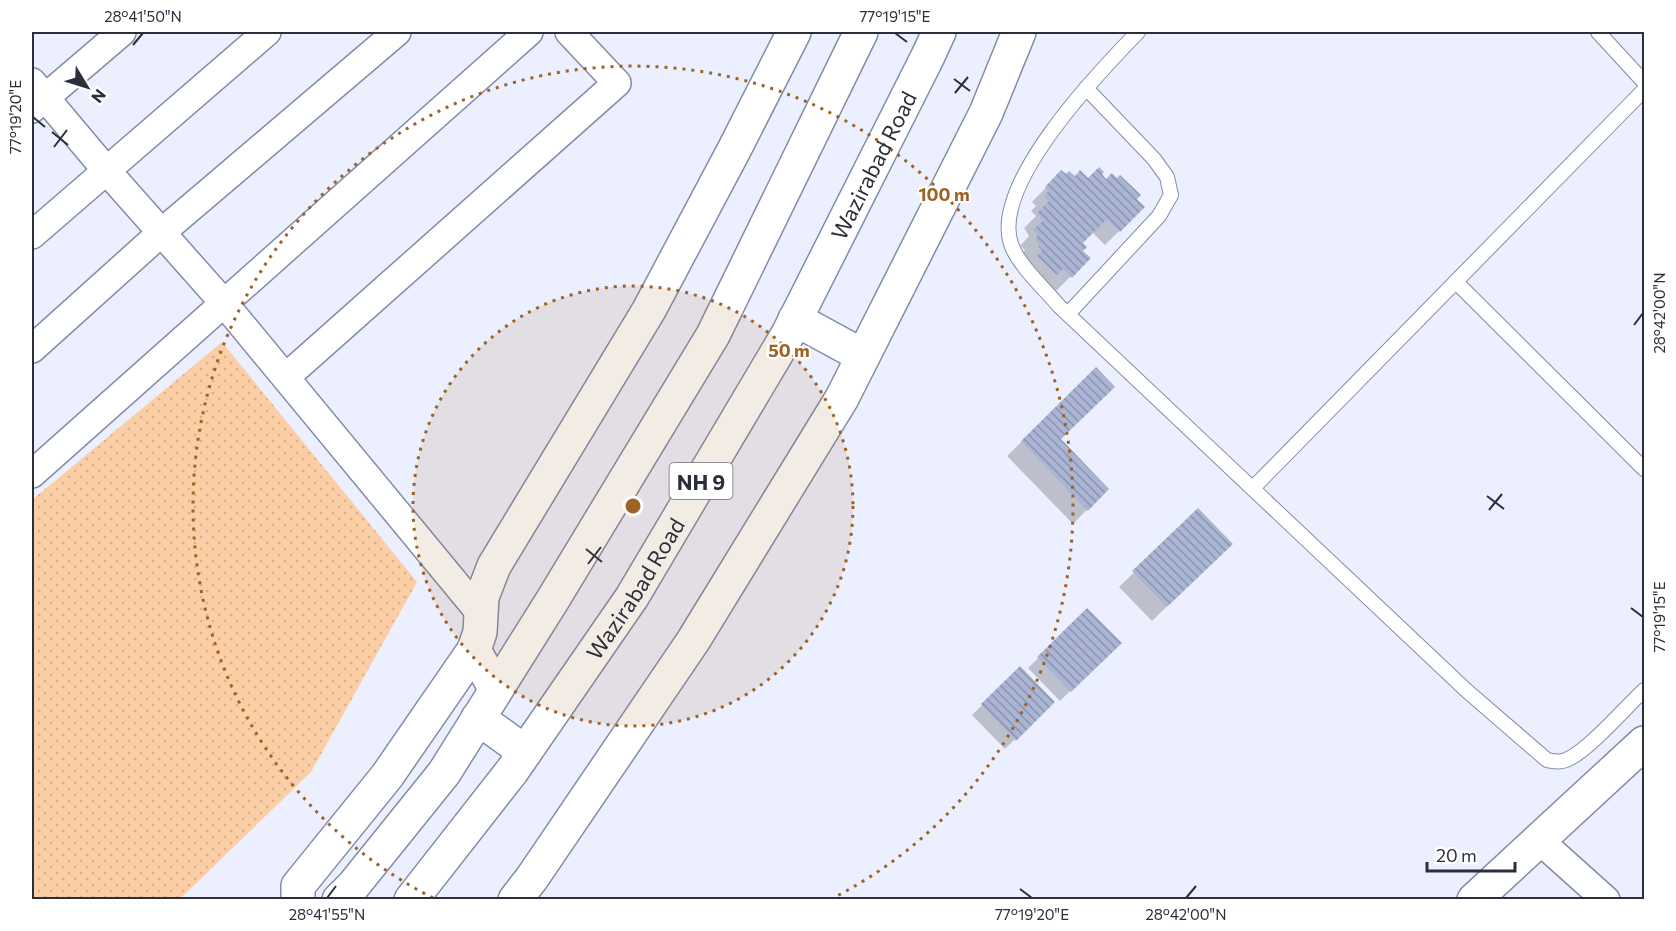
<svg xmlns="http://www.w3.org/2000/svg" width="1676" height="931" viewBox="0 0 1676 931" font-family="Commissioner,sans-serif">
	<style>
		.park { fill: url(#park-dots) }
		.shadow { fill: #0003 }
		.building { fill: url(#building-back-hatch) }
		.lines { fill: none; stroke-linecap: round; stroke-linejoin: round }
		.lane-casing { stroke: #828ba9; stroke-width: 16 }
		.street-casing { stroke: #828ba9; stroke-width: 30 }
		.secondary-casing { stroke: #828ba9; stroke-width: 36 }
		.highway-casing { stroke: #828ba9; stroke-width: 36 }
		.lane { stroke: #fff; stroke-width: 14 }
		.street { stroke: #fff; stroke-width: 27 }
		.secondary { stroke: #fff; stroke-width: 33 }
		.highway { stroke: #fff; stroke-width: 33 }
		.ticks { fill: none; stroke: #2b2e3b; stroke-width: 2 }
		.ring { fill: none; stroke: #9e6324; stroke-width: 3; stroke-dasharray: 3 6 }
		.labels { text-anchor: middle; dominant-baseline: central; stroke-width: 4.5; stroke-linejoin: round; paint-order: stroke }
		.shield { fill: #fff; stroke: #6b6d76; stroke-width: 1.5 }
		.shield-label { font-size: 21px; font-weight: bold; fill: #2b2e3b }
		.street-label { font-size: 22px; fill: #2b2e3b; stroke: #fff }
		.centre { fill: #9e6324; stroke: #fff; stroke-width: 3 }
		.ring-label { font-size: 18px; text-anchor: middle; font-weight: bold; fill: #9e6324; stroke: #fff; stroke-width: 4.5; stroke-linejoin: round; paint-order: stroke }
		.neatline { fill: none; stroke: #2b2e3b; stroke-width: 2 }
		.ticks-label { font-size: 15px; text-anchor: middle; fill: #2b2e3b }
	</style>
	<defs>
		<pattern id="park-dots" width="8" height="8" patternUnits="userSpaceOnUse" patternTransform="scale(1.5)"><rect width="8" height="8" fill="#fccea5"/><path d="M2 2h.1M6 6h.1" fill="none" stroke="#d8b18f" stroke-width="1.8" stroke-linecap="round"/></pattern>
		<pattern id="building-back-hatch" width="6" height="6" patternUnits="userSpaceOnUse" patternTransform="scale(1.5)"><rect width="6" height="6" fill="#aab4d4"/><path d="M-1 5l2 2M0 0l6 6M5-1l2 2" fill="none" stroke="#8b93ad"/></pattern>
	</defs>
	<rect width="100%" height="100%" fill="#ecf0fe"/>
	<polygon class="park" points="222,342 417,582 311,772 180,899 32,899 32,500"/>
	<g class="shadow">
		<polygon points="1061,172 1088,180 1100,175 1143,207 1105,245 1092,232 1081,243 1081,251 1089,258 1056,291 1047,283 1042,288 1021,254 1025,250 1020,246 1029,236 1024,228 1036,216 1031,211 1036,206 1032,202"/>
		<polygon points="1096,369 1059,439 1107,489 1073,524 1007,456"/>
		<polygon points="1198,510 1231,544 1152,621 1119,587"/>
		<polygon points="1087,610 1119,643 1060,701 1028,668"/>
		<polygon points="1020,668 1053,702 1005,749 972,715"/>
	</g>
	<g class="building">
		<polygon points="1099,167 1104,172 1102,174 1106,179 1112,173 1117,178 1120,175 1141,195 1137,199 1145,207 1120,232 1107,219 1083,243 1087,247 1083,251 1091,258 1072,278 1063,269 1057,275 1037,256 1042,250 1038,246 1040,244 1035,239 1038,235 1033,230 1043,221 1037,213 1049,201 1044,196 1049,191 1045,187 1061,170 1066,174 1069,171 1075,176 1080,170 1088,178"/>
		<polygon points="1096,367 1115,387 1061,439 1109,489 1088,511 1021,441"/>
		<polygon points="1198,508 1233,544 1167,607 1132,571"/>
		<polygon points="1087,608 1122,643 1071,692 1037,657"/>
		<polygon points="1020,666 1055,702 1016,741 981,704"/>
	</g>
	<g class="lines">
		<defs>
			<g id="lane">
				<path d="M1138,32c-39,40 -147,152 -127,212 7,21 34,45 48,62l408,385 80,69c6,1 12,3 19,0 21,-8 60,-53 78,-70"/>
				<polyline points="1598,32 1644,82"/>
				<polyline points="1456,282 1644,469"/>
				<polyline points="1068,314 1159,216 1171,195 1167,177 1154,159 1086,88"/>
				<polyline points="1253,488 1644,90"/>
			</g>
			<g id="street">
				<polyline points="32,82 106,170 223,302 480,613"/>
				<polyline points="32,109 122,32"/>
				<polyline points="32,235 267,32"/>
				<polyline points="32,349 162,232 397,32"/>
				<polyline points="286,377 617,83 569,32"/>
				<polyline points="32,474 529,32"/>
				<polyline points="1538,839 1606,900"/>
			</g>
			<g id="secondary">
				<polyline points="496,690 474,650 480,632 482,597 494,566 649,310 734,150 794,32"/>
				<polyline points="298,900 298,886 387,776 474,650"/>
				<polyline points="515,900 532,878 693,641 842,398 986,113 1019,32"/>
				<polyline points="1474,900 1644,743"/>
			</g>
			<g id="highway">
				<polyline points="795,319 863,356"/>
				<polyline points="478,718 525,752"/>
				<polyline points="339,900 353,886 444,773 552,601 713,335 861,32"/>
				<path id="s1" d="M411,900l101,-129 120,-174 156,-263 140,-278 11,-24"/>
			</g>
		</defs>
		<use href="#lane" class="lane-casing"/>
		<use href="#street" class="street-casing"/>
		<use href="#secondary" class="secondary-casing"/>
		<use href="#highway" class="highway-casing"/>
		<use href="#lane" class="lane"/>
		<use href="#street" class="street"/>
		<use href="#secondary" class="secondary"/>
		<use href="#highway" class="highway"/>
	</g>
	<path class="ticks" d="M895,33l12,9M133,45l10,-12M954,79l16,12M955,93l13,-16M33,117l12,10M52,132l16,13M54,147l13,-17M1634,325l9,-12M1487,496l17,13M1489,510l13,-16M586,549l16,13M588,564l13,-17M1631,608l12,9M1020,889l12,9M327,898l9,-12M1186,898l10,-12"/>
	<circle cx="633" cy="506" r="220" fill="#9e6324" fill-opacity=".12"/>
	<g class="ring">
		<circle cx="633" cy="506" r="220"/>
		<path d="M433 898A440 440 0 1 1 833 898"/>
	</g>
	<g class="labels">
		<rect class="shield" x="669.5" y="463" width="63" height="36" rx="4.5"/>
		<g class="shield-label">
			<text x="701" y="481">NH 9</text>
		</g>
		<g class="street-label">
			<text stroke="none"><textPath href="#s1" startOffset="870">Wazirabad Road</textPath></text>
			<text stroke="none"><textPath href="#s1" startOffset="384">Wazirabad Road</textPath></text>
		</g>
	</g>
	<circle cx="633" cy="506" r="9" class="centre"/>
	<g class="ring-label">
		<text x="944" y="201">100 m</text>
		<text x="789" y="357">50 m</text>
	</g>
	<rect width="1676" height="931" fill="none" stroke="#ffffff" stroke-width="66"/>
	<g transform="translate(87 87) rotate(128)" stroke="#ffffff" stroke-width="4.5" paint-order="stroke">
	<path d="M0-4.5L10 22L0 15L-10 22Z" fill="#2b2e3b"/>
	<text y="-9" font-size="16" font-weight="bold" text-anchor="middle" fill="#2b2e3b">N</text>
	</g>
	<path d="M1427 862v9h88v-9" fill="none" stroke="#2b2e3b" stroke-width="3"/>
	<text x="1436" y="862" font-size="18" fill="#2b2e3b" stroke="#ffffff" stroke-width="4.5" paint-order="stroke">20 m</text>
	<rect x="33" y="33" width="1610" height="865" class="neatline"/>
	<g class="ticks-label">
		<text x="143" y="22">28°41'50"N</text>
		<text x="895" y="22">77°19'15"E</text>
		<text transform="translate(16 117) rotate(-90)" y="5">77°19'20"E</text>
		<text transform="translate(1660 313) rotate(-90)" y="5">28°42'00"N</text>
		<text transform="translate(1660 617) rotate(-90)" y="5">77°19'15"E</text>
		<text x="327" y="920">28°41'55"N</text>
		<text x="1032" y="920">77°19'20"E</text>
		<text x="1186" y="920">28°42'00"N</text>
	</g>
</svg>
